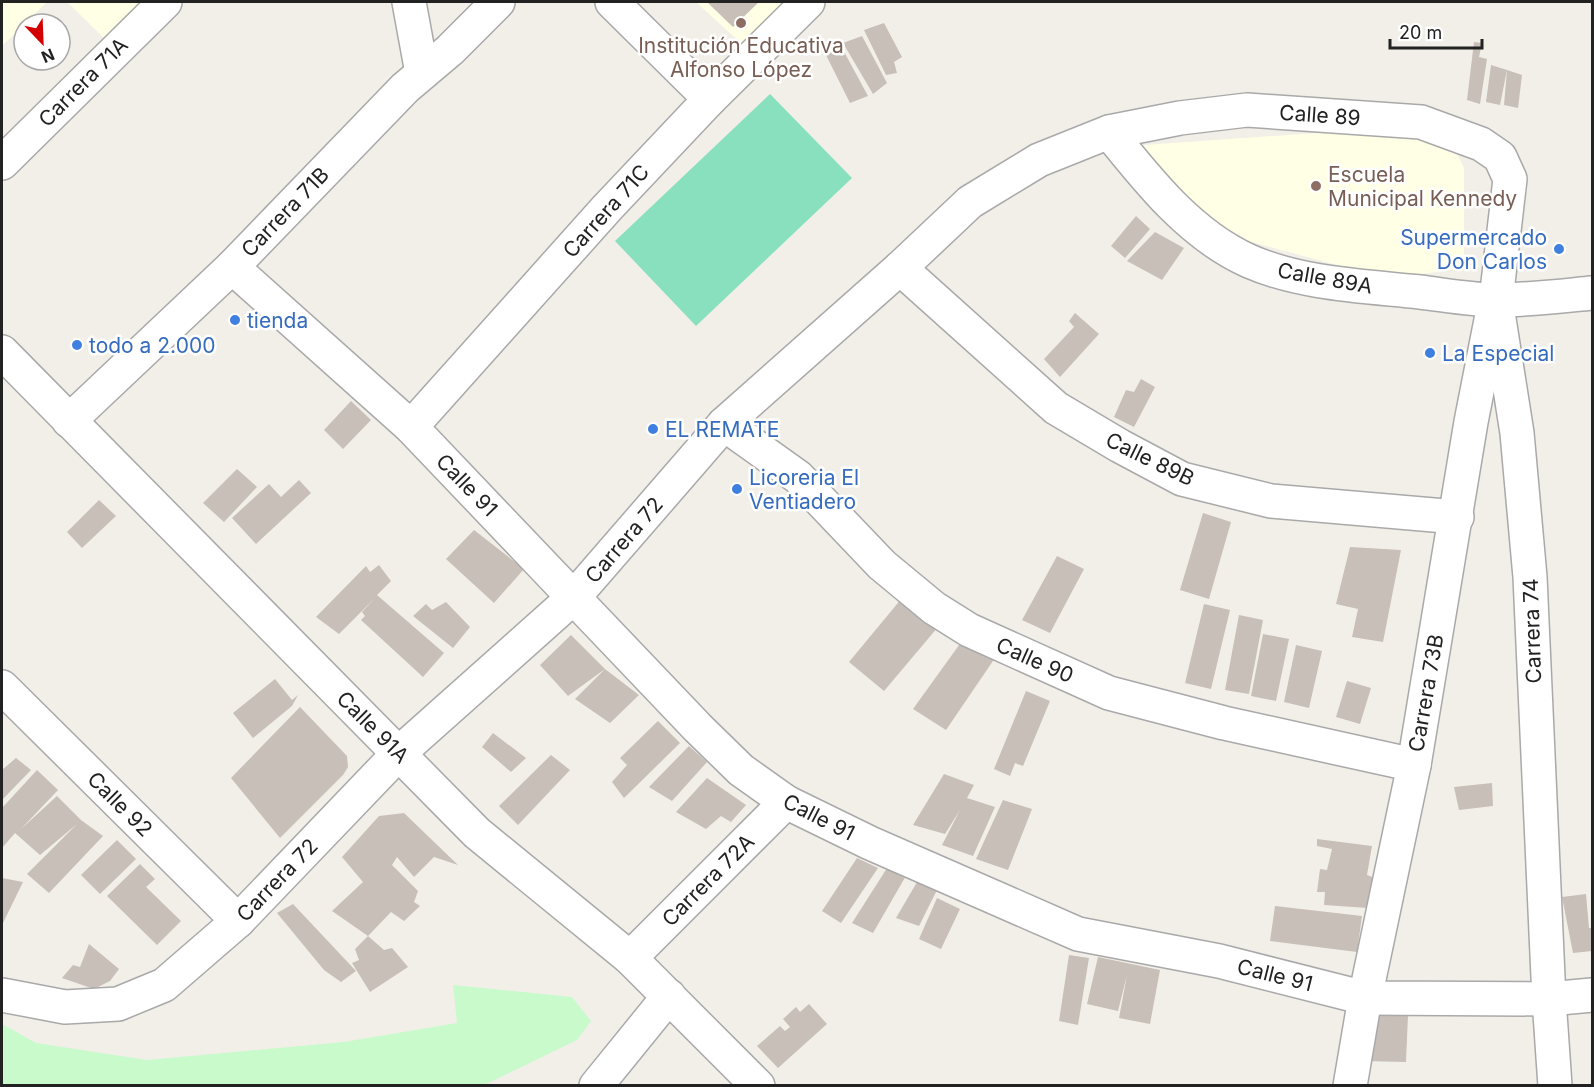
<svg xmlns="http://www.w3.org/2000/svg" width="1594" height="1087" viewBox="0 0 1594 1087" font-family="Inter,sans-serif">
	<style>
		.education { fill: #ffffe5 }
		.park { fill: #c8facc }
		.pitch { fill: #88e0be }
		.building { fill: #c7bfb8 }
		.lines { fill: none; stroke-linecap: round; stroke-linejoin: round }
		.minor-casing { stroke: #a9a9a9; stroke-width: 36 }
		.minor { stroke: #fff; stroke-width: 33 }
		.education-dot { fill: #8d6e63; stroke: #fff; stroke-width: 2 }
		.shop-dot { fill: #3f7fe0; stroke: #fff; stroke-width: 2 }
		.labels { text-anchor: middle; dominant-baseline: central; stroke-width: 5; stroke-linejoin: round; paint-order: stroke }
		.education-label { font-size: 21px; fill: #785e54; stroke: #fff }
		.street-label { font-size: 21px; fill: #222; stroke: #fff }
		.shop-label { font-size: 21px; fill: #366cbe; stroke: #fff; text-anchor: start }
	</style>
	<rect width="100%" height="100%" fill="#f2efe9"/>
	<g class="education">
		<polygon points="2,2 47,2 2,46"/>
		<polygon points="67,2 148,2 108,42"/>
		<polygon points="696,2 784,2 743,45"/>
		<polygon points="1358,130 1452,143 1464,168 1464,268 1401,277 1341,266 1251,242 1184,204 1130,146"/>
	</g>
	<polygon class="park" points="453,985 572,997 591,1021 577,1040 484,1085 2,1085 2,1024 36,1043 147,1060 344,1042 457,1023"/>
	<polygon class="pitch" points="770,94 852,178 696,326 615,241"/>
	<g class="building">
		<polygon points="707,2 759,2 733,27"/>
		<polygon points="884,23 902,57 894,62 897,73 886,75 864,30"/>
		<polygon points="862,36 887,83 873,94 843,43"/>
		<polygon points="1474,42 1482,43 1479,57 1487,59 1480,104 1467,100"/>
		<polygon points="842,48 868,96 850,103 826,55"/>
		<polygon points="1491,65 1507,70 1500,105 1486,102"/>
		<polygon points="1507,70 1522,75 1518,108 1504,105"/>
		<polygon points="1136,216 1150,229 1125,258 1111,246"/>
		<polygon points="1155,232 1184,248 1162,280 1127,261"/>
		<polygon points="1075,313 1099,334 1060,377 1044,359 1074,327 1069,321"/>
		<polygon points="1141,379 1155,387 1134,427 1114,417 1126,390 1134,392"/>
		<polygon points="351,401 371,420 343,449 324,430"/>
		<polygon points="237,469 257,487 224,522 203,503"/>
		<polygon points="299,480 311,493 256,544 232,518 269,484 281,497"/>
		<polygon points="99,500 116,516 82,548 67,532"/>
		<polygon points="1203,513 1231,522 1209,599 1180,590"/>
		<polygon points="474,530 524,569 494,603 446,559"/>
		<polygon points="1350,547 1401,550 1383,642 1352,637 1358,609 1336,604"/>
		<polygon points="1057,556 1084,569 1050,633 1022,620"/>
		<polygon points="379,565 391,581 377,595 444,653 423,677 361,620 365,616 362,612 375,598 339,634 316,617 366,566 370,572"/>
		<polygon points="902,598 938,627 884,691 849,662"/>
		<polygon points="446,602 470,627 453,648 413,616 426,604 432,610"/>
		<polygon points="1204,604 1230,610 1211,689 1185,683"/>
		<polygon points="1239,615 1263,620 1249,694 1225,690"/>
		<polygon points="1263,634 1289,639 1276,701 1251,696"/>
		<polygon points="571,635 605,669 639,695 610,723 575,699 605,669 568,696 540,665"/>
		<polygon points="962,641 995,658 946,730 913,709"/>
		<polygon points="1296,645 1322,651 1309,708 1284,702"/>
		<polygon points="275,679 292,700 298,695 292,706 253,738 233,713"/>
		<polygon points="1347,681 1371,688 1360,724 1336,717"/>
		<polygon points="1026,691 1050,701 1023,766 1015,763 1010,776 994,769"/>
		<polygon points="300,707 347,756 348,767 343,775 280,838 231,778"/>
		<polygon points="658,721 680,743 624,798 612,782 627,765 620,758"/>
		<polygon points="493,733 526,758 511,772 482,747"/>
		<polygon points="689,746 707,762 672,801 649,787"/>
		<polygon points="551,755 570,770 518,825 499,806"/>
		<polygon points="16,758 31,770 2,800 2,770"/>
		<polygon points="37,770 58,790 21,829 57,796 81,820 103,836 49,893 27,874 77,824 40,855 15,833 2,848 2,808"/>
		<polygon points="944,774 974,785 967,798 995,807 973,856 942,845 960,810 945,834 913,825"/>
		<polygon points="707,778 746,805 731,822 721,816 706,829 676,812"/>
		<polygon points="1492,783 1493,806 1459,810 1454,787"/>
		<polygon points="1003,800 1032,809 1008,870 976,859"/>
		<polygon points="404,813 458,865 434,857 414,877 397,857 392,865 418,891 414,902 420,906 404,921 391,912 368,936 384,950 392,948 408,967 370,992 352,963 359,960 355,949 368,936 332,911 363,882 342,857 379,816"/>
		<polygon points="1317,839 1372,846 1367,875 1375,878 1368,908 1324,905 1325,892 1317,892 1320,869 1327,870 1332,849 1317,846"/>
		<polygon points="117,840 136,859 100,894 81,875"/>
		<polygon points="857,858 878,868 841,923 822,911"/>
		<polygon points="140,864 155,879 146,887 181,921 157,945 107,896"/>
		<polygon points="889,865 907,874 873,933 852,923"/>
		<polygon points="920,877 940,884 919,926 896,918"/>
		<polygon points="2,878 23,882 2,925"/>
		<polygon points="1586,894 1589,928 1592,928 1592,951 1573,953 1562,897"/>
		<polygon points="937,898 960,909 941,949 919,939"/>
		<polygon points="293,904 356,971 341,982 324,970 277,913"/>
		<polygon points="1275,906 1362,916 1357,952 1270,941"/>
		<polygon points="89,944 119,969 110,981 94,989 62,978 73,965 80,967"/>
		<polygon points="1069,955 1089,958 1078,1025 1059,1021"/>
		<polygon points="1098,957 1160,970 1150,1024 1119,1018 1127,975 1118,1011 1087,1004"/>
		<polygon points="809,1004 827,1024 778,1068 757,1046 780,1026 785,1031 790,1027 783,1019 796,1007 800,1012"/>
		<polygon points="1364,1014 1408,1015 1406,1062 1363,1061"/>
	</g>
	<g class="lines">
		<defs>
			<g id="minor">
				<polyline points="409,2 422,73"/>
				<polyline points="612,2 710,99"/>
				<path d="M1109,132c39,49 82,103 140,129 52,23 115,25 171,31 25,3 51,8 77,8 31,0 64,-4 95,-7"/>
				<polyline points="2,163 165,2"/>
				<polyline points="232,267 411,427 698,728 741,770 786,802 870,843 1078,934 1219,961 1365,998 1549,999 1592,995"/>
				<polyline points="900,268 1056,408 1120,446 1182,479 1271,501 1457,517"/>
				<polyline points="2,352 477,833 630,958 758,1086"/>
				<polyline points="69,421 232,267 405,88 450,50 498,2"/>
				<polyline points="724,424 798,477 882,565 934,608 969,630 1109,693 1224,723 1414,765"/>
				<polyline points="411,427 607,208 710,99 808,2"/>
				<polyline points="2,687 238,921"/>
				<polyline points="630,958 786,802"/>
				<polyline points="2,995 65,1007 118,1004 164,985 238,921 399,753 574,597 724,424 900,268 970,202 1039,160 1109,132 1180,118 1247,110 1421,122 1481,144 1500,157 1510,179 1496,300 1517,433 1530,577 1549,999 1555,1086"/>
				<polyline points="596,1086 669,996"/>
				<polyline points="1350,1086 1365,998 1414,765 1471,422 1492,315"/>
			</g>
		</defs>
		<use href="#minor" class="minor-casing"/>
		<use href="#minor" class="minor"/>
	</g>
	<g class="education-dot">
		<circle cx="741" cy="23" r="6"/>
		<circle cx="1316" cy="186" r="6"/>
	</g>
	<g class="shop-dot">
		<circle cx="1559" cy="249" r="6"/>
		<circle cx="235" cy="320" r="6"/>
		<circle cx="77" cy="345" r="6"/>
		<circle cx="1430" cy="353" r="6"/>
		<circle cx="653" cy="429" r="6"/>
		<circle cx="737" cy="489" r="6"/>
	</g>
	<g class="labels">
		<g class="education-label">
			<text x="741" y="45">Institución Educativa<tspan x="741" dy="24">Alfonso López</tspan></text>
			<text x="1328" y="174" text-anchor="start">Escuela<tspan x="1328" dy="24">Municipal Kennedy</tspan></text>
		</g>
		<g class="street-label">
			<text transform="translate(83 82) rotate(-45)">Carrera 71A</text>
			<text transform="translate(1320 115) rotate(4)">Calle 89</text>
			<text transform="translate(606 211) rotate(-48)">Carrera 71C</text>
			<text transform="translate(285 212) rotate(-46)">Carrera 71B</text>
			<text transform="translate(1325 278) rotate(10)">Calle 89A</text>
			<text transform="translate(1150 459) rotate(26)">Calle 89B</text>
			<text transform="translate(467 485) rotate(46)">Calle 91</text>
			<text transform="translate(624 540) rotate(-49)">Carrera 72</text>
			<text transform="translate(1532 631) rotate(-92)">Carrera 74</text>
			<text transform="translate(1035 660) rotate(24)">Calle 90</text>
			<text transform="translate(1426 693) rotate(-80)">Carrera 73B</text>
			<text transform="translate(373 727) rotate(45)">Calle 91A</text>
			<text transform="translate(120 804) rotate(45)">Calle 92</text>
			<text transform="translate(819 817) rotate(27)">Calle 91</text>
			<text transform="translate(277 880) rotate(-46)">Carrera 72</text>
			<text transform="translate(708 880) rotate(-45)">Carrera 72A</text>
			<text transform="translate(1275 975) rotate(14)">Calle 91</text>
		</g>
		<g class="shop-label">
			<text x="1547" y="237" text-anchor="end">Supermercado<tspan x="1547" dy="24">Don Carlos</tspan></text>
			<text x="247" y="320">tienda</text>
			<text x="89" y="345">todo a 2.000</text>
			<text x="1442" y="353">La Especial</text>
			<text x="665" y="429">EL REMATE</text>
			<text x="749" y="477">Licoreria El<tspan x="749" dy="24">Ventiadero</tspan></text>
		</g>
	</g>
	<rect width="1594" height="1087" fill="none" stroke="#222222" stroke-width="6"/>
	<g transform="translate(42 42) rotate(157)"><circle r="28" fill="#ffffff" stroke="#a7a7a7" stroke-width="1.5"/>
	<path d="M0-4.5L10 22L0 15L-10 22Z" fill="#d40000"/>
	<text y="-9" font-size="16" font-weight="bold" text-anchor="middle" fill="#222222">N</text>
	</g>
	<path d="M1390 39v9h92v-9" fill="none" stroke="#222222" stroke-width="3"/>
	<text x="1399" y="39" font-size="18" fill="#222222" stroke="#ffffff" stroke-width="4.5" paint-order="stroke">20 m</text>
</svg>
